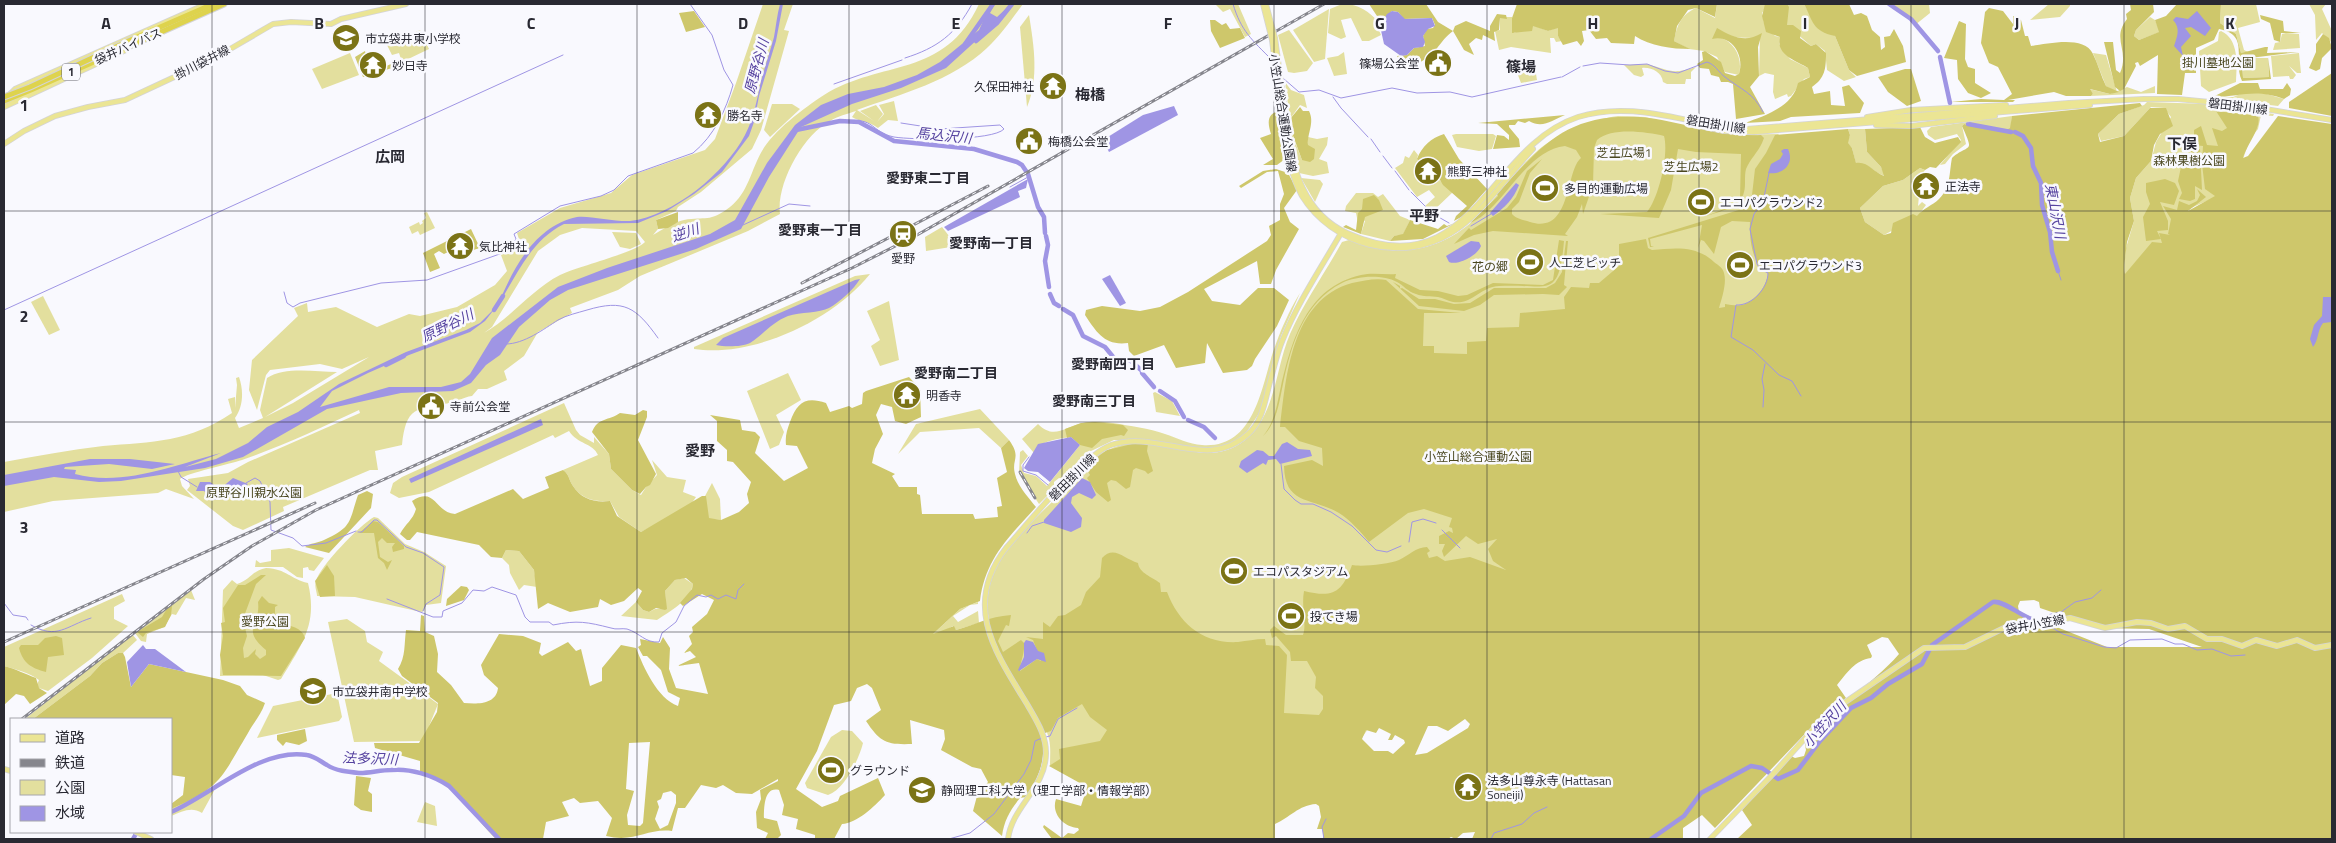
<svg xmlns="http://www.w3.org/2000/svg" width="2336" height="843" viewBox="0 0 2336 843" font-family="'Titillium Web','Noto Sans JP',sans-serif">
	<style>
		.green { fill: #e3df9e; fill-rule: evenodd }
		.forest { fill: #cec76b; fill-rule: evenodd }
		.water { fill: #9f95e4 }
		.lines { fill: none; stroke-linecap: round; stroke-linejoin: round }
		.stream { stroke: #9f95e4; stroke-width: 1 }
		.river { stroke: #9f95e4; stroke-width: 4.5 }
		.major-casing { stroke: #d4d4d6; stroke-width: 6 }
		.highway-casing { stroke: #d4d4d6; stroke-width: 7 }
		.major { stroke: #ebe594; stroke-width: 4.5 }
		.highway { stroke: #ded34d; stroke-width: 5 }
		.rail-casing { stroke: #86868d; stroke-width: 3 }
		.rail { stroke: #f9f9fe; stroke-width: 1; stroke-dasharray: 4; stroke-linecap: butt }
		.major-bridge-casing { stroke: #d4d4d6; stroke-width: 6; stroke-linecap: butt }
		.highway-bridge-casing { stroke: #d4d4d6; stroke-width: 7; stroke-linecap: butt }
		.major-bridge { stroke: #ebe594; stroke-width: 4.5 }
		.highway-bridge { stroke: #ded34d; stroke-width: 5 }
		.grid { fill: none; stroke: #292932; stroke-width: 1; stroke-opacity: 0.55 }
		.labels { text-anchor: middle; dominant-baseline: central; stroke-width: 5; stroke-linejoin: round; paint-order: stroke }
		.shield { fill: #f9f9fe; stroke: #67676f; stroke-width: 1 }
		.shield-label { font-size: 11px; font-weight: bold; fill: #292932 }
		.poi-label { font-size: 12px; fill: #292932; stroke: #f9f9fe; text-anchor: start }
		.street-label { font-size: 12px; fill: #292932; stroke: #f9f9fe }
		.park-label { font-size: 12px; fill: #4a4720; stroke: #f9f9fe }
		.water-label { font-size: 14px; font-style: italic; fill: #5643a0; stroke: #f9f9fe }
		.neighbourhood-label { font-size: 14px; font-weight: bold; fill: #292932; stroke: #f9f9fe }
		.quarter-label { font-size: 15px; font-weight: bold; fill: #292932; stroke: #f9f9fe }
		.grid-label { font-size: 16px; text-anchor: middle; font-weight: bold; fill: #292932; stroke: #f9f9fe; stroke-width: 5; stroke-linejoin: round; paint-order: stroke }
	</style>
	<rect width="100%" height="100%" fill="#f9f9fe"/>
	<g class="green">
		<path d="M763,4h30l-9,26 5,1 -28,99 -9,19 -51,43 -23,15 -2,4 -20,9 2,9 -5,6c9,-5 21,-13 31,-15 22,-4 25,3 46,-13 18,-14 21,-37 32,-56 11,-20 42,-43 62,-56 58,-36 120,-16 155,-91h44c-11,15 -22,31 -36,44 -35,33 -86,46 -130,62l17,11 -14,-10 16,-6 7,9 -6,8 7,-8 -5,-9 15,-4 4,20 -10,-1 -10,8c-9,-7 -19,-6 -26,-11l4,-6c-9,3 -18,5 -26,10 -27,14 -54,63 -50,93l-32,17 -108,45 -22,14 -48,18 2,5 -34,19 -14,24 -20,15 3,9 -20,9h-9l-6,7c-9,1 -15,6 -22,7 -34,5 -44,4 -48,42l-27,6 3,19h-8l-87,37 1,4 -41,19 -10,-4 -46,-36 3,-4 -2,-7 40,-6 20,-11 112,-49 -1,-3c-38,18 -77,36 -117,50 -12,4 -55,13 -62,19l2,7 12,13 -28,-10 -8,4 -105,8 -49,11v-50c33,-6 66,-12 99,-16 49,-4 87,-4 129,-33l-4,-14 7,-2v11l2,-23 -1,-7 3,-1c5,14 4,30 -4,41l4,10 24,-10 -3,-8 7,-32c18,-12 49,-6 70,-6l-72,45 28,-14 76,-46 -27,12 -22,-5 -50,6 -4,5 -9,35 -8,-20 3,-30 46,-44 -4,-8 13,-5 1,9 28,-5 41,20 32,-13 11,2 37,-9 38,-22 12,-14 -6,-16 9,-4 9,-12 -2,-6 43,-25 51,-15 21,-18 73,-25 10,-11 21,-56zM582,228l54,3 9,11c-11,11 -66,24 -85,33 -29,15 -49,43 -76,58l8,-6 46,-76 22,-16z"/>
		<polygon points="1215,4 1238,4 1251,34 1245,37 1230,9 1223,12"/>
		<path d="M1342,4c18,0 26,7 39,20l-3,4 3,7 -12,6h-7l-11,-23 -10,2 5,17 -5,2 -13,-6 2,-24z"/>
		<path d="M1717,4h48l1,3 -4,6 2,10 11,13 5,1 -1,7 11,15 18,9 2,9 -6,2 -13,17 -3,1 -1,-3 -12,5 -2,-7 1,-17 -9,-2 -6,3 1,-41 -6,3 -34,-1c15,6 23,21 19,38l-14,-3 -8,-15 -13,-6 -15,-2 -15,-8c3,-16 7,-26 22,-33l19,10z"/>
		<polygon points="1787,4 1804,4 1813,20 1835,36 1849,70 1856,77 1844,81 1827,70 1825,51 1816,44 1811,46 1787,25"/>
		<polygon points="1888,4 1929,4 1930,13 1915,25 1901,11"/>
		<polygon points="2049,4 2070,4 2070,6 2060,17 2030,20"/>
		<polygon points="2221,4 2256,4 2260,22 2238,28 2244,50 2248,52 2241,53 2236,34 2220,23"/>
		<polygon points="2309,4 2326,4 2322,9 2332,31 2332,48 2331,42 2322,33 2316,40 2315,15"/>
		<polygon points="1329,9 1325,59 1314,62 1293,30"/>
		<path d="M1029,15c5,31 10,63 -2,92l-7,-80z"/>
		<polygon points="1504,17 1512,17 1514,33 1533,25 1548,31 1558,27 1558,36 1562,41 1556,42 1554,38 1550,38 1551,53 1511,47 1499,50 1495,31 1500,30 1500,18"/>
		<polygon points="2150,17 2155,20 2160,32 2139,40 2134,36 2136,30"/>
		<polygon points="420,30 429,49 402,62 399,53 392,55 387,45"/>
		<polygon points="1289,30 1313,63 1307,71 1294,73 1288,72 1278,35"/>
		<path d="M2221,31c18,8 16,33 15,51l-27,10 -8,-6 -2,-35 19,-10 1,-9z"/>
		<polygon points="2286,33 2299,34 2300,48 2273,50 2275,43 2280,42 2282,34"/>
		<polygon points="1344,52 1347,74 1334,76 1327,58 1338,56"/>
		<polygon points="350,53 359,75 322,89 312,69"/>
		<polygon points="2093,53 2106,55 2117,92 2106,86"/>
		<polygon points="2299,53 2301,73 2297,73 2289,66 2296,75 2293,79 2290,79 2289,76 2273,77 2271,56"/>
		<polygon points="2250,58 2268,58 2269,77 2243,78 2243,60"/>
		<polygon points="1521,62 1534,62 1537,80 1521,83 1516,70"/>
		<path d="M1647,64c23,6 24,11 49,3l-5,5v7h-5l-1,5h-18l-4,-2c-1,-10 -12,-15 -21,-14l2,7 -3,2 -7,-2 -10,-10z"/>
		<polygon points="1285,82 1291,90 1304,95 1307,108 1300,105 1290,119"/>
		<polygon points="2155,86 2155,93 2091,96 2093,94 2089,89 2110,94 2127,87 2141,92"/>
		<polygon points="2243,93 2263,93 2284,99 2278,106 2211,98 2233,97"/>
		<path d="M2147,102l61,2 66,10 -1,2 -12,-1 -3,14 -8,10 -7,20 -20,35 -37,16c-4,20 -9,60 -23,74l-37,-2 -2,-14 2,-20 8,-27 -4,-23 6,-20 15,-17 5,-19 15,-25 -7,-9 -13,-1 -27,29 -23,5 -3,-7 21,-20 25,-9z"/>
		<polygon points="772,104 792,104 800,109 770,137 764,130"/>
		<path d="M1618,116l27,1 63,15 24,3 46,-1 52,52 -306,520 -156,23 -7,10 -274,41 -28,-9 -9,-6c0,-9 1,-17 -1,-26 -12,-50 -68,-89 -61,-144 5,-43 47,-75 76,-105 11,-12 20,-25 33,-34 6,-5 20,-10 28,-12 41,-9 82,27 120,-4 31,-25 30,-71 45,-106 14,-32 35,-61 52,-92l7,-2c49,20 96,11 132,-27 19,-20 34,-42 54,-60 22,-20 54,-33 83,-37z"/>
		<polygon points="2012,116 2011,128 2004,132 1964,124 1962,126 1966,144 1953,154 1945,164 1940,165 1961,140 1957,134 1935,140 1928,135 1927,131 1931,127"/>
		<polygon points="1290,129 1302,160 1308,146 1308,137 1317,139 1328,137 1327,145 1319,159 1327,162 1329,173 1313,176 1299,173"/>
		<path d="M1848,129h17l2,23 14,15 4,9c-15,-5 -11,-11 -29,-12l-4,-16 -5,-5 3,-8z"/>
		<polygon points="1456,134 1493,134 1496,136 1492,149 1479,151 1457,147 1452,135"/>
		<path d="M1414,150l4,5 -1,4c6,9 7,17 15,25l5,-6 16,14 -21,20 -7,-6 10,-9 -6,-7 -12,7 -22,-29 8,-5 2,-7 4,2z"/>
		<polygon points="1920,168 1925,170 1916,184 1919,196 1918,206 1922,202 1926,205 1917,217 1884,235 1865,222 1860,208 1883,186 1903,180"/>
		<polygon points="1301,178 1320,180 1323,184 1315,202"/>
		<polygon points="1356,193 1373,193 1378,197 1383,194 1400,216 1410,220 1403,235 1394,236 1390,241 1361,234 1365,221 1358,217 1358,223 1356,213 1345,211 1346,206"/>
		<polygon points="427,212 435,228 420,235 418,231 412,234 409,227 419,222 420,225 423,223 422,221 426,218 424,213"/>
		<polygon points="942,227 957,246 926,251 925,237"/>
		<polygon points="612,232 636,233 641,244 630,249 620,247"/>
		<path d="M870,274c-37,46 -117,84 -176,75v-2l161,-71z"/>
		<path d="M1300,293l-19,43 -21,76 -16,24 -19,11 -31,2 -50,-9h-30l-25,12 -25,27 -5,-1 -5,4v7l-15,15 -20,-30 1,-22 3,-2 5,6 -7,9 3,8 12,3 11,10 33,-41 -9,-8c-13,2 -31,3 -37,16l-12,-14 16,-15c16,16 26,3 45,-1 9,-2 20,-1 30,0 17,3 36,5 52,11 12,4 24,10 37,11 52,4 59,-56 71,-93 7,-21 16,-41 27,-59z"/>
		<polygon points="43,296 60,330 49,335 31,302"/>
		<polygon points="889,301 899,360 880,366 871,346 880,340 867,311"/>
		<polygon points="788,373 801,400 776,415 784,432 779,445 770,449 747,391"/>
		<polygon points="1155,392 1172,401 1180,416 1156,412 1153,393"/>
		<path d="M564,403l12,27 4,5 14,8v-6l15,17 2,15 21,21 9,5 5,-8 11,-12 -5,-15 15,17 19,3 -3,12 13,5 -7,10 -48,25 -22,-15 -9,-16c-15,1 -29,-2 -37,-15 -5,-7 -3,-11 -10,-16l35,-15c-5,-12 -21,-11 -29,-24l-14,7 -2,-3 -124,57 -30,6 -9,-5 3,-10 9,-6z"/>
		<polygon points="980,409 1009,440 1001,448 979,428 920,432 898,454 916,424"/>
		<polygon points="712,483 720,499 721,520 708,519 705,496"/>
		<path d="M374,517l4,1 27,26 19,8 22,14 -5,37 -15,2 -2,6 -3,1 -66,-15 -38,-1c0,-4 -3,-10 -1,-15 4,-15 44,-56 58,-64z"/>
		<polygon points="289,548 324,558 314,571 309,570 308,567 303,568 303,578 297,577 283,567 255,567 256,560 260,563 271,561 271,550"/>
		<polygon points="506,550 519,551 534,570 537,587 524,585 519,590 510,573 509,565 502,558"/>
		<path d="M266,568c21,1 24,11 42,15 10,41 -6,61 -27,96l-3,1 -15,-5 -43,1 3,-86 9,-10 5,4c14,-4 14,-13 29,-16z"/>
		<path d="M684,578l9,6c-2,16 -24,28 -36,36l-36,-4 15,-14 7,8 6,2 6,-3h11l-1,-18 10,-11z"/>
		<polygon points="191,590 195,600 186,598 176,615 172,614 164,627 147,634 146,642 141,641 135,633"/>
		<path d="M122,594l3,7 -11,6v12l14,7 -36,32 -44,33 -12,-4 3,-7c-9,-7 -24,-11 -35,-14v-19z"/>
		<polygon points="978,602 978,604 970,605 953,616 958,622 978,611 979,623 956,630 953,626 939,634 932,635 960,609"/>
		<polygon points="347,619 365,631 367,642 383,652 379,661 438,704 423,741 354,742 328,622"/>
		<polygon points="132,634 137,640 123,653 118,653 102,663 90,676 33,719 25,719"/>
		<polygon points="337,693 342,717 339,721 257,738 273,706"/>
		<path d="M842,730l10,1 11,12c-4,16 -18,46 -35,52l-21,-7 -2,-5 26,-46z"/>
		<path d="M213,788l1,3 -12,22c-11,-7 -20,-1 -31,3v-7z"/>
		<polygon points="425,802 435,806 437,826 417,822"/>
	</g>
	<g class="forest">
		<path d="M1369,4h57l12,18 15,9 2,-5 11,-5 24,10v-5l7,-12 9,1 1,4 -7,-1 -1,12 -5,2 1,9 -12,-6 -1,5 -6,-2 -7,6 5,11 -10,-5 -11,-19c-14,10 -16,24 -35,32l-2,8 -13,-5 -6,-10 10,-1 7,-7 11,-2 -2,-10 4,-7 6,-1 2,-3 -3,-7 -28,1 -6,-7 -6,-1 -11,11z"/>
		<path d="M1517,4h200l-2,13 -19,-9 -8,2 -11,16 -3,15 16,8c-18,0 -40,-3 -55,-13l-1,8 -23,-1 -4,-5 -11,1 -7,-9 -7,1 2,10 -3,5 -4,-5 -14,4 -5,-9v-8l-10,3 -15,-5 -1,5 -20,2v-15z"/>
		<path d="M1765,4h22l2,3 -2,18h6l8,6 -1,7 11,8 5,-2 10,9c0,16 -1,25 -14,34l2,7 16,-3 1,14 14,1 -3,-19 7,-2 15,18 -4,10 -69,4 -11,4 -35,2c19,-7 48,-16 53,-40l12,-6 -2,-9c-11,-7 -33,-13 -28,-31l-14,-5 -4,-16z"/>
		<path d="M1804,4h45l5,11 7,-2 6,3 5,14 8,7 1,13 4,-3 -1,-10 6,-1 4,-7 9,17 3,16 -49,14 -8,-6 -14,-34c-23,-5 -22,-15 -31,-32z"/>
		<path d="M2130,4h23l1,8 -18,18 -2,6 5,4 20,-8 -4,-12 11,-4 11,-12h44l-1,19 16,11 5,19 24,-6h3l-1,6 32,-1 -57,7 1,19 26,-1 -1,-20 3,22 -29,2c-10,-21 9,-46 -23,-52l-5,11 -18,8v25h-11l-3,22 -25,-1 1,-39 -18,11 -2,-4 -3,1 1,3 -12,23 -4,2 -5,-4 -11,-45h9l3,28 4,3c10,-23 -9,-34 7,-54l-1,-5 5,-4z"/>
		<path d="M1989,8l14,3 10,13v-8l8,4 4,16h3l3,10c17,-2 53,-11 62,8 5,10 8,22 13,32l13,6 -9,2 -20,-5 3,5 -2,2h-25l-12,-4 -46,8h7l-2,2h-62l30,-3 23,1 8,-6 -14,-27 -9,-4 -8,-20 4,-31z"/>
		<polygon points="694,11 705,27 686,32 679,13"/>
		<polygon points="2260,15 2283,21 2284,31 2301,33 2281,33 2280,42 2274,40 2270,23 2261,19"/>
		<polygon points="1210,20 1215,20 1222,25 1226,23 1230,29 1240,28 1245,38 1220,48 1211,31"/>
		<polygon points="1959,21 1966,24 1965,59 1968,67 1975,69 1975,83 1991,93 1981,98 1968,93 1958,79 1957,60 1944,58"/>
		<path d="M1717,28c15,9 29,15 45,5l-4,14 1,29 -9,11 15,27 -29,5 -3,-35 -5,-2h-7l-2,-5 -8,-2 -2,-6 -9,-1 -3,-4 6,-4 -1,-8 3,-1 16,11 4,11 10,3 4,-2c6,-18 -7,-40 -27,-35z"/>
		<polygon points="2323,34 2329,38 2332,48 2322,58 2320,69 2316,71 2309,68 2316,52 2316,44"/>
		<polygon points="365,51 366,55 362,59 364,68 372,72 391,64 392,68 363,77 355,57"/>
		<polygon points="1905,69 1911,69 1921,101 1907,106 1888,92 1878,77"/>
		<polygon points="2332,73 2332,116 2289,108 2289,102"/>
		<path d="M2240,83h18l2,6h23l4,-6 4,6 -1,6 -6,4c-30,-11 -42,-2 -71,-2z"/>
		<path d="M2140,103l2,3 -23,8 -21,20 2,8 24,-6 26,-28h16l7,18 -13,8 -6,11 -3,16 -15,17 -6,20 4,23 -7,21 -3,26 1,6 27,-32 10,1 -3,-10 11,2 -2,-1 3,-15 -8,-13 14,4 2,-9 10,4 8,-4 3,-6 -3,-6 9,8 -18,14 27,-15 -10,-7 -3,-25 1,-18 -9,-1v-15l7,-4 6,19 11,1 -6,-18 10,3 5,-3 -11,-17 42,5c4,11 -12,30 -15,42l5,-2 30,-40 54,8v715h-595l15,-14 -10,-15 49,-54 4,2 9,-2 2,-6 -2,-11c29,-32 67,-53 95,-85l-11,-16 -6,-1 -15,8 5,11 -1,2c-16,2 -24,15 -34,27l9,13 -24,18 -107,112 -13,-13 -19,13v11h-211l3,-7 -12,1 -7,6 -5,-2 -3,2h-125v-10h-6l4,-12 -2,-11 -3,-2c-17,1 -27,14 -41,20v15h-223l-9,-12 1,-2 18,13 6,-5 6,1 5,-4 -1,-2c-15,-1 -27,-15 -22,-29l25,7 6,-19 -38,-21 11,-7 -1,-10 41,-8 7,-11 -17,-13 -8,-13 -24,14 -7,13 -9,3c4,25 -2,42 -16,63l-6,1c-10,12 -16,23 -18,38l-29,-25 4,-15 11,-14 -7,-13 -9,-2 -31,-17 4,-11 -1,-9 -34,-10 2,24c-26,1 -32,-2 -46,-23l15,-11 -9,-22 -5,-4 -10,4 -6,13 -17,4 -17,46 -21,38 26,18 16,-6 2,-5 38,-18 7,17c-11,12 -28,28 -43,29l-8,15h-19v-4l-19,-6 2,-10 -16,-4 2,-10 -5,-15c-15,-4 -15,18 -15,28l13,3 4,14 -4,4h-12l3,-6 -11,-5 -1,-16 5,-13 -1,-9 18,-9v-2l-26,15 -16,-1 -13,-8 -7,3 -15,-3 -16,23h-7l-6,23c-25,-3 -37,12 -66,5l6,-18 -14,-17 -18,2 -6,-5 -12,4 7,14 -23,6 -3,17h-47c-22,-22 -44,-58 -76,-67v-11l-45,-13 -1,-5h45l18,-31 1,-9 -36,-27 -4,-7c8,-13 6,-25 8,-39l14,1 1,-16 3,1 1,16 9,4 4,18 -1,18 14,13 13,18c13,1 32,2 34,-15l-14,-13 -3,-10 18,-31 24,2 18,7 -2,10 3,3 26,-14 8,9 5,-2 9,37 12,-5v-13l19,-23 15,3c8,20 21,50 42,58l2,-8 -12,-6 -7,-22 -14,-14h-4l-5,-9 3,-2 -1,-6 20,4 3,-6 7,11 -1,21 7,19 32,6 -9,-31 -22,3 19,-9 -6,-6 -6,2 8,-9 -3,-8 4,-4 -1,-5 15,-13 7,-14 -12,-6 -19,12 -3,-3 12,-14 1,-5 -7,-6 -11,2 -10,11 2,18 -2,1 -9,-2 -7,4 -6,-2 -7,-8 6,-11 -4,-3 -14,13 -13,4 -11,-6 -2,8 -28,5 -22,-9 -10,6 -4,-39 -15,-19 -13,-1 -4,8 -11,-1 -12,-12 -62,-13 -7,8h-3l-7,-6c5,-10 13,-14 16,-25l-4,-8c24,-15 22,11 43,13l58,-25 10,10 26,-11 -4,-11 18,-7c7,5 5,9 10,16 8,13 22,17 37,15l7,15 24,16 61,-36h4l3,22 12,2 18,-8 10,-9 -2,-9 4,-12 -18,-20 -6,-1v-11l-10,-9v-20l-7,-6 30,5 2,10 13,2 5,5 -5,16 29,28 24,-13 -11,-22 -11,-1c-1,-9 1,-15 4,-23 7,-20 16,-26 36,-19l4,9 19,-6 3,2 10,-4 1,-11 3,-2 43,-14 11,12 1,28 -15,7 -11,-3 -3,-14 -11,-3 -5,11 7,19 -8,15 -3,14 23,11 -3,2 7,11h18v7l3,1 2,19h51l2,5 23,-2 -1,-10 5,-1 -5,-28 10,-6 -6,-24 8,-8c13,18 2,19 6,34 3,13 14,24 21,33 -27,30 -51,52 -56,94l-20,8 -27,25 21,-8 2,4c21,-6 32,-13 55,-15l-2,11 -3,-1 -8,16 5,11 18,-12 3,3c1,11 -4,18 -4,28l17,-12 4,2 -8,-21 -7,-3 17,2v-17l7,5 8,-11 7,-1 16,-10 5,-13 14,-15 2,-19c12,-13 22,1 36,5 1,10 14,14 22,20l1,9h6c12,31 35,52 71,50 9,-1 17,-3 27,-3l1,6 13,1 8,9 -3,58 35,2 4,-6v-13l-8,-8 1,-11 -9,-16h-16l-1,-9 -14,-16 -4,2 -2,-8 4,-4 12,9h17c4,-11 -2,-28 1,-44 29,7 38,2 48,-26 10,2 37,-1 47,-5 9,-4 17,-13 28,-13l3,4 -3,2 2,5 8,-2 8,5 25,-4 36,13 -13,-9 -5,-12 9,-10 -19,5 -12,-8 -22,21 -2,-6 3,-7h-6v-8l10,-5 4,2 -1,-5 -3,-1 3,-9 -28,-9 -16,4 -39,29c-8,-10 -19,-22 -30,-29 -27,-16 -54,-7 -55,-47l28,-6 11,6 -1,-18 -23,-7 -14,-14h-5c6,-50 11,-127 72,-144 11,-2 23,-5 34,-3l32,29 43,4h-37l-1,33h11v7l33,1v-12l19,-1 1,-13 32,-1 1,-14 45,-4 -1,-12 7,-10 18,1 1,-5h9l20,-17v-22l27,-5 2,9 4,2c23,-2 44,-5 62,12 4,3 9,6 10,11 3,10 -2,25 -5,35l6,-1v-3c5,1 13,2 17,1 13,-4 25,-18 26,-32 -16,-7 -19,-36 -18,-51l-18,-1 -11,6 -7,27 -10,-13 -3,-1 -3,8 4,-23 -52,14 1,7 3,1h-4l-2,-9 94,-29 10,-14 3,-26 11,-16 9,-18 73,-6 2,6 -2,8 4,5 4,15c12,-2 17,9 28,13l-3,-9 -14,-15 -2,-23 55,-2 5,10 10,6 23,-6 3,5 -25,26 -6,-1 -5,3 -5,-2 -17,12 -20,6 -23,22 5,14 19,13 7,-2 2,-10 20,-9 4,2c6,-8 15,-10 22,-17 12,-12 10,-26 13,-41 17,-15 23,-3 10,-32l2,-2 39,8 7,-4 2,-12zM2034,600l5,2 1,6 59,20 50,1 53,18h-95l-88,-35 -1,-6 2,-5zM1465,719l5,5 -2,4 -41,25 -12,2 13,-29h9l11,5zM1379,728l12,6 -3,6h4l3,-5 9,5 1,3 -12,11 -5,-3h-14l-12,-12 4,-9 10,3zM650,742l-7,81 -3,3 -12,-1 -1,-10 7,-24 -8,-2 3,-46zM671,791l5,4v8l-8,22 -8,4 -5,-10 4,-12 -2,-6 4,-2 2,-6z"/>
		<path d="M1300,107l3,4h6c6,12 -2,22 -1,34l7,4 -1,10 -4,3 -8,-2 -11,-30 -1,-11z"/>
		<path d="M1278,111l7,48 -8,6h-14l10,-6 -13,-21 11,-4c-3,-10 -5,-19 7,-23z"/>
		<path d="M1565,115c-13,5 -22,14 -36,6l-4,2 -7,-2 -3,4h-6v2l10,12 1,8 -27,2 4,-14 7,1 5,4v-5l-12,-11 -19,-1z"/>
		<path d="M1640,117c42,4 79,20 121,18l3,3 -2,5c-4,9 -12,16 -16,26 -2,8 0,16 -2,23 -3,15 -25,20 -38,24l26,-10 8,-8 1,-44 -45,-2 -18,-3 -7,41 -12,28 -59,-4 47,-2c12,-15 22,-58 17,-76 -18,-4 -52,-9 -67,4l-3,8 -1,37 -10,29 -1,-10 -5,13 -12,17 3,2 -75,-5 -19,4 -20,9 15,-16 2,2 36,-22 9,-11 11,-26 15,-12 -12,14 -11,29 -7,7v5c4,5 12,6 18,8 42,13 35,-51 51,-64l-5,-8 -11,-4c-40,4 -63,65 -95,77l28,-27 -1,-2c46,-50 70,-81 143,-77z"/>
		<path d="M1444,134l15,25 28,30 -24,27 -9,5 2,-5 11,-10 -24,-21 -9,-15 -6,-3 -4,2 -7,-10c5,-13 14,-21 27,-25z"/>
		<polygon points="2195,147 2200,149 2202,190 2195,186 2195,199 2190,201 2179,199 2182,193 2178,181 2181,167 2196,166 2190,149"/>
		<path d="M1276,169l12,4 9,17 -13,18 6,14 9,7 -23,41 -5,14h-11l-3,-23 -53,28 8,12 28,4 18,-17h16l15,12 -12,26 -22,33 -3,7 -5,4 -24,3 -16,-30 -2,20 -29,5 -12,-23 -30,11 -5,-5 -1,-8c-23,3 -31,-10 -43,-28l1,-5 16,-4 38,5 20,-4 28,-15 79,-51 4,-6 -2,-9 11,-6v-16l4,-10 -6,-23 -11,1 -26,16 -2,-2 24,-15z"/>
		<polygon points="2165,179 2175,183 2179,191 2174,205 2160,202 2168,221 2168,230 2157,231 2161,239 2146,241 2143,217 2150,204 2146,192 2146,183"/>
		<polygon points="1374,195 1379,200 1383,210 1365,217 1361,234 1343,227 1346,225 1356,230 1358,213 1362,209 1363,199"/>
		<polygon points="678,212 678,222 668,228 658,229 656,220"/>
		<polygon points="1410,220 1438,229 1444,224 1447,226 1455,223 1423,239 1390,241 1394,236 1403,234"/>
		<polygon points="471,229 480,248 453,256 448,252 444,254 439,251 434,254 440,268 430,272 423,253"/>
		<path d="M1559,240l5,1c-5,61 -17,42 -65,45 -19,1 -27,19 -46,16 -5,-1 -10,-4 -15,-5 -7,-1 -15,0 -22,-3 -8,-2 -13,-9 -19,-12 -15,-8 -41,-6 -55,1 -38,19 -51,62 -59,101 -4,19 -6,38 -20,52 12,-14 14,-32 18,-50 11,-47 26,-99 80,-111 12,-3 23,0 35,-1l-1,4 25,12 18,1 20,5 9,-1 26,-12 50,2 10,-5z"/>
		<polygon points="1566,241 1568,241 1564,285 1567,287 1559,295 1543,294 1494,295 1480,305 1464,311 1419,306 1393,282 1400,286 1400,289 1402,288 1419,299 1435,299 1454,304 1470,303 1494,288 1546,288 1555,283 1562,272"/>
		<path d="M643,410l4,1v6l-9,23 18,34 -6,11 -4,2 -6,7 -8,-4 -21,-21 -2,-15 -17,-22c6,-15 17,-11 28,-19l15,2z"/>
		<polygon points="1095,422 1123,425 1128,430 1124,436 1121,435 1102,439 1092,448 1080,445 1071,437 1067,438 1065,429 1081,423"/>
		<polygon points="1132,444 1148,444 1147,451 1153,471 1148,474 1145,471 1136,468 1133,470 1130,487 1126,489 1116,481 1111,480 1107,483 1111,500 1108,502 1096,492 1087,478 1090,475 1085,466 1107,450"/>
		<path d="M367,491l6,3 -2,14 -42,45 -24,-6c5,-4 13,-4 19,-7 29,-13 25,-19 34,-45z"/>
		<polygon points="373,521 378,522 404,546 404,549 393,552 392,547 395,543 387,543 382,538 378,542 380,557 388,562 392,560 387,570 384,563 378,558 374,533 359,533"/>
		<polygon points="327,565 334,576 335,596 320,597 315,581"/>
		<path d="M261,575h5l-10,9 -13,35 4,17 -4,12 1,10 4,-1 8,-8 -1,5 5,5 6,-4v-5c-26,-22 -5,-24 -8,-48l4,-6 7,7 9,2 -3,2v16c11,2 27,3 30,15l-24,38 -58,-1 -3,-20 3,-19 -2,-13 4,-1 -2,-14 15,-23h7z"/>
		<polygon points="461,586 467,587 469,590 464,600 446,606 447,599"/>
		<polygon points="172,606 171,615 165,627 146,633 143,637 137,632 162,617 168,607"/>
		<path d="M56,636l6,2 2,17 -16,2 -2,15c-15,-4 -23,-9 -27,-24l2,-3h17l7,-7z"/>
		<path d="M118,653h5l2,4 6,30 18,-23 74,16 17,6 7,9 18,8c-4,12 -11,19 -17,30 -27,45 -26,54 -77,76v-5l12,-9 2,-18 -14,-2v-56h-138l57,-43 12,-13z"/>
		<path d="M4,666c12,3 21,8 32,12l3,10 8,5 -17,11 -6,-8 -8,-2 -12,11z"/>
		<polygon points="305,729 307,741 299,745 286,742 283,746 277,740 277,735"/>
		<polygon points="356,776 371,778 368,791 372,794 372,812 361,810 354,805"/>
	</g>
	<g class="water">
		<path d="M780,4h3l-7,37 -17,55 -5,26 -5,14 -27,36 -28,22 -27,17 -29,12 -74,1c-34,17 -47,51 -66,81 15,-37 37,-79 79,-88 11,-2 38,5 53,4 43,-5 95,-48 115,-86 9,-17 12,-36 16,-54 4,-15 9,-29 13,-44 2,-11 3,-22 6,-33z"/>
		<path d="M991,4h4l-5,9 7,4 14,-13 -10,14 -55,50 -45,20 -49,16 -51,23 -32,50 -28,52 -45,20 -128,41 -18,10 -31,27 -19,28 -14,10 -15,18 -18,8 -52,2 -74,16 -84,48 -38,11 -84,13 -22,1 -45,-5 -50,9v-11l86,-16h40l45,5 -23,5 -43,-5 -44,3 -1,2 12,1 -1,4c47,13 100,-9 146,-21l-36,14 31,-8 32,-16 19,-16 31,-15 41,-28 67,-32 60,-22 14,-7 16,-16 -11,14 -15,11 -61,23 -41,18 -36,18 -12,16 69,-20h52l20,-5 9,-8 22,-36 66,-51 49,-19 103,-34 25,-14 32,-57 28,-38 26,-20 27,-11 36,-7 33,-12 23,-13 39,-32z"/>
		<polygon points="1392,11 1398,12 1405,19 1432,18 1435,26 1428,29 1423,36 1425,42 1423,47 1414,48 1407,55 1401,56 1384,44 1380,26 1387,14"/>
		<path d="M2197,11l14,17 -6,8 -14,-9 -6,1 6,8 -10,11 2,9 -9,-10c3,-9 7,-18 -1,-26l3,-3 12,2z"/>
		<polygon points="1174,106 1178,115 1109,152 1103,140 1143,115"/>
		<path d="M1784,149h4c7,15 -5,26 -20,24l3,-9 9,-5 3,-5 -2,-3z"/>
		<polygon points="1028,179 1026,188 1018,191 1020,197 948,231 944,227"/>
		<path d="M1516,183l3,2c-6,15 -14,22 -26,31l-3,-3z"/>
		<path d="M1471,241l8,1 2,4c-3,9 -23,20 -32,16l-3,-6z"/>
		<polygon points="1110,275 1126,303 1120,306 1102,279"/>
		<path d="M860,279c-6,10 -20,23 -31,29 -9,5 -29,4 -41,8 -16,6 -25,19 -38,27 -8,4 -26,4 -34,2l7,-7 132,-58z"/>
		<path d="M2323,297h9v25l-9,1c-6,8 -4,16 -10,24l-3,-8 4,-14 8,-9z"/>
		<polygon points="541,419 543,425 411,483 409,479"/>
		<polygon points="1071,437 1080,445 1050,482 1038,472 1028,471 1024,468 1038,444"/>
		<polygon points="1287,442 1298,449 1310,450 1312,456 1280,464 1276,459 1268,460 1266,465 1263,463 1247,473 1239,467 1241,461 1257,450 1263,451 1269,456 1274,456 1282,444"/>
		<polygon points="233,478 248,484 245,487 231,489 216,500 211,498 204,491 196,491 200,482 210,482 220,489"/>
		<polygon points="1082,478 1090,482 1096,495 1092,499 1079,493 1072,497 1071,503 1082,518 1081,527 1071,532 1044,523 1044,520"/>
		<polygon points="1026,640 1033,642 1038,651 1044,653 1046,662 1037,659 1019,671 1018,670 1024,657 1024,643"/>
		<polygon points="143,645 146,649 155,649 186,672 149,664 131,687 127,662"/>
	</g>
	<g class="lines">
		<g class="stream">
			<path d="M1233,4c8,27 19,36 39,56"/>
			<path d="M905,58c32,-10 51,-24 67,-54"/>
			<path d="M1583,66l17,-3 30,2 17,-1 18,7 13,2 29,-11c9,3 11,10 18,15 15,12 29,16 38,35"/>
			<polyline points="1562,77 1580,67"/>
			<polyline points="1284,79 1299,92 1319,90 1341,98 1392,88 1417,93 1450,92 1472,97 1561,77"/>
			<polyline points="834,84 902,60"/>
			<polyline points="1333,97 1341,108 1368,137"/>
			<path d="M845,121c31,-4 25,11 49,16 18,3 99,4 110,-8l-4,-4 -60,4 -39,-6"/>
			<polyline points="1371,139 1380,152"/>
			<polyline points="1383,156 1392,168"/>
			<polyline points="1395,171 1409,190"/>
			<path d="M1769,173l-6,29 -9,12 -4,15 7,35 3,5 8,4c0,15 -16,33 -32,32l-5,32 22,13 26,25 13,6 9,15"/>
			<polyline points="1010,187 1028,177 1028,174"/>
			<polyline points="1411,192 1433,214"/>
			<polyline points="1435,215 1449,223"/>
			<polyline points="743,225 789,204 810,206"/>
			<polyline points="1471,226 1491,214"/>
			<polyline points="2058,271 2061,280"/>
			<path d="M284,292l3,11 6,4 7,-4 81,-20 46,-3 81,-29 8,-12 -2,-5 46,-28 41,-10 13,-6 14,-14 65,-23c21,-17 33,-43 40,-68l-9,-15 -12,-35 -22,-31"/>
			<polyline points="4,310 563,55"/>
			<path d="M506,344c18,0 38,-15 52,-24 9,-5 19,-7 29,-10 37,-11 49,-3 71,28"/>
			<polyline points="1763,407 1764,390 1762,379 1765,364"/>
			<polyline points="1029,457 1023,465 1023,471 1036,475 1048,485"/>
			<polyline points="1281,464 1284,489 1295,500 1301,504 1313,504 1331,512 1352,526 1376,550 1387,552 1401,546"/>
			<polyline points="178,471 181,477 197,487"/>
			<polyline points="246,483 255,478 260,481 270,502 271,530 293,538 302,546 326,543 356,531"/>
			<polyline points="1442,530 1460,548"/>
			<polyline points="358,532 362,532 374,520 377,520 406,547 423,553 444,567 440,595 426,604 423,611"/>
			<polyline points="1027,533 1032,526 1044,522"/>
			<polyline points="1409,542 1412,522 1423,519 1436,523"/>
			<path d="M387,599l46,18h9l1,-6 19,-8 11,-13 11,1 8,-4 24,8 9,22 5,5h19l4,3c25,-5 34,-3 58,3 5,2 11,0 16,1 13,4 18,14 32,13l3,-9 14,-11 8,-16 13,-11 9,2 5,-2 7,4 8,-4 10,4 2,-9 6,-6"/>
			<polyline points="4,603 13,615 26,617 28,620"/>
			<polyline points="2042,622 2047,615 2061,612 2075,602 2092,598 2101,590"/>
			<path d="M31,625c26,15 35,1 60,-7"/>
			<polyline points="2047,625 2063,634 2104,647 2116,648 2130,640 2162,639 2175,644 2183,644 2197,650 2212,649 2231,656 2245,655"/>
			<polyline points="1046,737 1050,736 1058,719 1077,708"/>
			<polyline points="949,839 970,833 994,814 1024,774 1031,760 1035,741 1042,738"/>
			<polyline points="1324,839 1322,827 1326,819"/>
			<polyline points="1491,839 1494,833 1522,824 1534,813 1547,807"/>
		</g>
		<g class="river">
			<polyline points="1889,4 1911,19 1938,51"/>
			<polyline points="976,41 997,23 1012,4"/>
			<polyline points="965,44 993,4"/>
			<polyline points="1940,57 1950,103"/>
			<polyline points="1968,124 2011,132"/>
			<polyline points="796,130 840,121 859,122 894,141 974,149 1017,162 1022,165 1028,174 1038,207 1044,217 1045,233"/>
			<polyline points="2015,132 2023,136 2031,148 2033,166 2041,183 2042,205 2050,232 2052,252 2058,271"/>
			<polyline points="1046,236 1048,245 1045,261 1049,287"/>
			<polyline points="1050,294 1054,303 1059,306"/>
			<polyline points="1063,309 1073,315 1083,336 1105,347 1114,358 1131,361 1141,370"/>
			<polyline points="494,310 503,296"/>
			<polyline points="386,365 404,356"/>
			<polyline points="1142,373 1154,387"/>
			<polyline points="1160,391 1175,401 1184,417"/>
			<polyline points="1188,420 1204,427 1215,438"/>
			<path d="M171,812c40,-17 90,-65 136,-57 7,1 13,6 20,10 9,6 22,7 33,8 10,0 21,-3 31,-3 19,-2 41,5 58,16l50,53"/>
			<polyline points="133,839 137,832"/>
			<path d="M1651,839l33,-23 17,-23 50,-27 11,2 16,11 20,-9 22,-29 31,-33 20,-10 17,-14 34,-20 10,-19 61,-43c12,-2 31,18 48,20"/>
		</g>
		<defs>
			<g id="major">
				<polyline points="9,95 15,89 204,5"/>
				<polyline points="4,107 128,49"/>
				<polyline points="1867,117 1911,110 2006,105"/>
				<polyline points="1876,125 1911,126 1995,116"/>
				<path d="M1287,126c5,43 17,87 60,107 125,56 140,-86 231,-116 58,-18 111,9 169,12l322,-26 75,-4h34l63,6 91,15"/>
				<polyline points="1700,126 1724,131 1754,132 2090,105"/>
				<path d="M1283,127c4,23 7,47 19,69 30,49 99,68 149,37 29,-17 58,-59 82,-84"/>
				<polyline points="4,144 24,131 55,116 88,107 125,100 213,59 273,24 291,22 331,24 341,19 406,4"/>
				<polyline points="4,769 11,771"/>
				<polyline points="136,832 151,839"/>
				<path d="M1008,839c4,-33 38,-51 38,-86 0,-19 -10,-33 -19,-49 -32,-52 -65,-99 -21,-156 23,-26 76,-92 105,-103 47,-16 96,27 137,-11 15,-13 17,-34 22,-52 4,-14 7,-29 13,-43 15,-37 38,-71 58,-106"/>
				<polyline points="1710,839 1773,774 1825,716 1924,648 1965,647 2004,628 2032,626 2070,618 2105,628 2137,622 2151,623 2168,629 2185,626 2207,639 2222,639 2242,646 2256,640 2277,646 2297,640 2315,648 2332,645"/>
			</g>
			<g id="highway">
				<polyline points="135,38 213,4"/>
				<polyline points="4,101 31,90 224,4"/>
			</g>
		</defs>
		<use href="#major" class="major-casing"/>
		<use href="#highway" class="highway-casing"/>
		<use href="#major" class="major"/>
		<use href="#highway" class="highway"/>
		<defs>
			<g id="rail">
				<polyline points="802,283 988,186"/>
				<polyline points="1020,472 1035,498"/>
				<polyline points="4,642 315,503"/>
				<polyline points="22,719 204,579 252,546 316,510 852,268 917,235 1324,4"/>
			</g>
		</defs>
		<use href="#rail" class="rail-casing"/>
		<use href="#rail" class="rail"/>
		<defs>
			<g id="major-bridge">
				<polyline points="1263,4 1272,40 1283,127"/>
				<polyline points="1266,4 1275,38 1287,126"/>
			</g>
			<polyline id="highway-bridge" points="4,97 30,87 135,38"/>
		</defs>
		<use href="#major-bridge" class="major-bridge-casing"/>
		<use href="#highway-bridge" class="highway-bridge-casing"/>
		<use href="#major-bridge" class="major-bridge"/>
		<use href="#highway-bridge" class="highway-bridge"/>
	</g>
	<path class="grid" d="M212,4v835M425,4v835M637,4v835M849,4v835M1062,4v835M1274,4v835M1487,4v835M1699,4v835M1911,4v835M2124,4v835M4,211h2328M4,422h2328M4,632h2328"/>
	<defs>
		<symbol id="school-disc" viewBox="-11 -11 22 22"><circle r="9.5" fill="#7b7316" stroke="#f9f9fe"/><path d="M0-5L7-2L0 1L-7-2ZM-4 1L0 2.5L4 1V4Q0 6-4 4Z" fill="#fff"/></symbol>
		<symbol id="civic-disc" viewBox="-11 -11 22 22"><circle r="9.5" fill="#7b7316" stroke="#f9f9fe"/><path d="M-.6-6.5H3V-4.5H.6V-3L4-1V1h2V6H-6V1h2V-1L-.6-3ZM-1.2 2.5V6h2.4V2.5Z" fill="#fff"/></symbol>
		<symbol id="temple-disc" viewBox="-11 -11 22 22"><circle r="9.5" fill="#7b7316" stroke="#f9f9fe"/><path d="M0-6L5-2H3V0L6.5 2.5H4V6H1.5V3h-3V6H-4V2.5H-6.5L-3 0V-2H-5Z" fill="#fff"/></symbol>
		<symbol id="stadium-disc" viewBox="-11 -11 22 22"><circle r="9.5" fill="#7b7316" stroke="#f9f9fe"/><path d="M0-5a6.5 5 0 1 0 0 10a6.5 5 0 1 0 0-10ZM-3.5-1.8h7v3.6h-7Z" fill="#fff"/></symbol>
		<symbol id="station-disc" viewBox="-11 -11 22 22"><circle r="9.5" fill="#7b7316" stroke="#f9f9fe"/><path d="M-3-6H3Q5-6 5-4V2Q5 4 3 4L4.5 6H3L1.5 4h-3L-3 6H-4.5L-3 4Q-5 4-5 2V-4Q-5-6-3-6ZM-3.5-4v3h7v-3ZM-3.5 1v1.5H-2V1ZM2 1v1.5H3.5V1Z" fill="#fff"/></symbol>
		<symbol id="university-disc" viewBox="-11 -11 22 22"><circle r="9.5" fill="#7b7316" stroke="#f9f9fe"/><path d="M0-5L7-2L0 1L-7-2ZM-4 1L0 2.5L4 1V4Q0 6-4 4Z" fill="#fff"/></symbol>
	</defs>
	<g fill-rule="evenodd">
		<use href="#school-disc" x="330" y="22" width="32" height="32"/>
		<use href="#civic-disc" x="1422" y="47" width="32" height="32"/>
		<use href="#temple-disc" x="357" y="49" width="32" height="32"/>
		<use href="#temple-disc" x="1037" y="70" width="32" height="32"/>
		<use href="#temple-disc" x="692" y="99" width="32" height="32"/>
		<use href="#civic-disc" x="1013" y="125" width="32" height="32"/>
		<use href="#temple-disc" x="1412" y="155" width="32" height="32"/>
		<use href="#temple-disc" x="1910" y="170" width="32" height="32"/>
		<use href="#stadium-disc" x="1529" y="172" width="32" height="32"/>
		<use href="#stadium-disc" x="1685" y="186" width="32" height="32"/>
		<use href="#station-disc" x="887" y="218" width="32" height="32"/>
		<use href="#temple-disc" x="444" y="230" width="32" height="32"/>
		<use href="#stadium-disc" x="1514" y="246" width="32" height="32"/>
		<use href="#stadium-disc" x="1724" y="249" width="32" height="32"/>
		<use href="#temple-disc" x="891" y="379" width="32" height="32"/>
		<use href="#civic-disc" x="415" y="390" width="32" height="32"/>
		<use href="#stadium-disc" x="1218" y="555" width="32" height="32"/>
		<use href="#stadium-disc" x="1275" y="600" width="32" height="32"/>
		<use href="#school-disc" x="297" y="675" width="32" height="32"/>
		<use href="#stadium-disc" x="815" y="754" width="32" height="32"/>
		<use href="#temple-disc" x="1452" y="771" width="32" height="32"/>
		<use href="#university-disc" x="906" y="774" width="32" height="32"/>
	</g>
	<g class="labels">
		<rect class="shield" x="62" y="63.5" width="18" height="17" rx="4"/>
		<g class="shield-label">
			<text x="71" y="72">1</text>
		</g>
		<g class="poi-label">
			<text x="365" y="38">市立袋井東小学校</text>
			<text x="1419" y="63" text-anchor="end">篠場公会堂</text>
			<text x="392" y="65">妙日寺</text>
			<text x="1034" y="86" text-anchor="end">久保田神社</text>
			<text x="727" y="115">勝名寺</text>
			<text x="1048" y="141">梅橋公会堂</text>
			<text x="1447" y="171">熊野三神社</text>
			<text x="1945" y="186">正法寺</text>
			<text x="1564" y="188">多目的運動広場</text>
			<text x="1720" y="202">エコパグラウンド2</text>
			<text x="479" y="246">気比神社</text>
			<text x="903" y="258" text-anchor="middle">愛野</text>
			<text x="1549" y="262">人工芝ピッチ</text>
			<text x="1759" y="265">エコパグラウンド3</text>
			<text x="926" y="395">明香寺</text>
			<text x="450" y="406">寺前公会堂</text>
			<text x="1253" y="571">エコパスタジアム</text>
			<text x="1310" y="616">投てき場</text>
			<text x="332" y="691">市立袋井南中学校</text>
			<text x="850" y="770">グラウンド</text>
			<text x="1487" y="780">法多山尊永寺 (Hattasan<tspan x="1487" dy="14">Soneiji)</tspan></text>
			<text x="941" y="790">静岡理工科大学（理工学部・情報学部）</text>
		</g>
		<g class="street-label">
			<text transform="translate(128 46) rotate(-24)">袋井バイパス</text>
			<text transform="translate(202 62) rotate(-27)">掛川袋井線</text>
			<text transform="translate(2238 106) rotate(7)">磐田掛川線</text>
			<text transform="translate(1283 113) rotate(81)">小笠山総合運動公園線</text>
			<text transform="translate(1716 124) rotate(9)">磐田掛川線</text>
			<text transform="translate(1072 477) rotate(-45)">磐田掛川線</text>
			<text transform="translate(2035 624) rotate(-10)">袋井小笠線</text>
		</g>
		<g class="park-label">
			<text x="2218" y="62">掛川墓地公園</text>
			<text x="1624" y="152">芝生広場1</text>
			<text x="2189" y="160">森林果樹公園</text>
			<text x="1691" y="166">芝生広場2</text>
			<text x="1490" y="266">花の郷</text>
			<text x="1478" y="456">小笠山総合運動公園</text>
			<text x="254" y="492">原野谷川親水公園</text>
			<text x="265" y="621">愛野公園</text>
		</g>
		<g class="water-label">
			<text transform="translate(756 66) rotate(-75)">原野谷川</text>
			<text transform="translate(944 135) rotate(6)">馬込沢川</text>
			<text transform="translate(2056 211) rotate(79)">東山沢川</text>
			<text transform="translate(685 232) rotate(-19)">逆川</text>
			<text transform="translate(447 325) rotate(-26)">原野谷川</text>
			<text transform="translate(1824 724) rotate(-48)">小笠沢川</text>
			<text transform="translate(370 758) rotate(2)">法多沢川</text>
		</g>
		<g class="neighbourhood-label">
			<text x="928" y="177">愛野東二丁目</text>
			<text x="820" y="229">愛野東一丁目</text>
			<text x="991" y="242">愛野南一丁目</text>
			<text x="1113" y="363">愛野南四丁目</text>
			<text x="956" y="372">愛野南二丁目</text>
			<text x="1094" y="400">愛野南三丁目</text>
		</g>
		<g class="quarter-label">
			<text x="1521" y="66">篠場</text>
			<text x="1090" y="94">梅橋</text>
			<text x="2182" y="143">下俣</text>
			<text x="390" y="156">広岡</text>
			<text x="1424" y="215">平野</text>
			<text x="700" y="450">愛野</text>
		</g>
	</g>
	<g class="grid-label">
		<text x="106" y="29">A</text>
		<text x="319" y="29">B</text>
		<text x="531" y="29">C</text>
		<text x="743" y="29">D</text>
		<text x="956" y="29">E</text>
		<text x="1168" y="29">F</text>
		<text x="1380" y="29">G</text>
		<text x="1593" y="29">H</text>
		<text x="1805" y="29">I</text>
		<text x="2017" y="29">J</text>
		<text x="2230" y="29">K</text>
		<text x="24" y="111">1</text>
		<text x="24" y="322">2</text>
		<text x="24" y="533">3</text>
	</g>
	<rect width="2336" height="843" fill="none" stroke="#292932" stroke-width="10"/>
	<rect x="10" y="718" width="162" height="115" fill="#f9f9fe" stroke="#a6a6ac"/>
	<rect x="20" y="734" width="25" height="8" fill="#ebe594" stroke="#a6a6ac"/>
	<text x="55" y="743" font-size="15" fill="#292932">道路</text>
	<rect x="20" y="759" width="25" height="8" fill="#86868d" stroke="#a6a6ac"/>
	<text x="55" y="768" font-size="15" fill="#292932">鉄道</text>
	<rect x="20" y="780" width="25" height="15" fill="#e3df9e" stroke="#a6a6ac"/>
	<text x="55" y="793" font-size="15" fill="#292932">公園</text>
	<rect x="20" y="806" width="25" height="15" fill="#9f95e4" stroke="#a6a6ac"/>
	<text x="55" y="818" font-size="15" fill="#292932">水域</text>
</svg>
